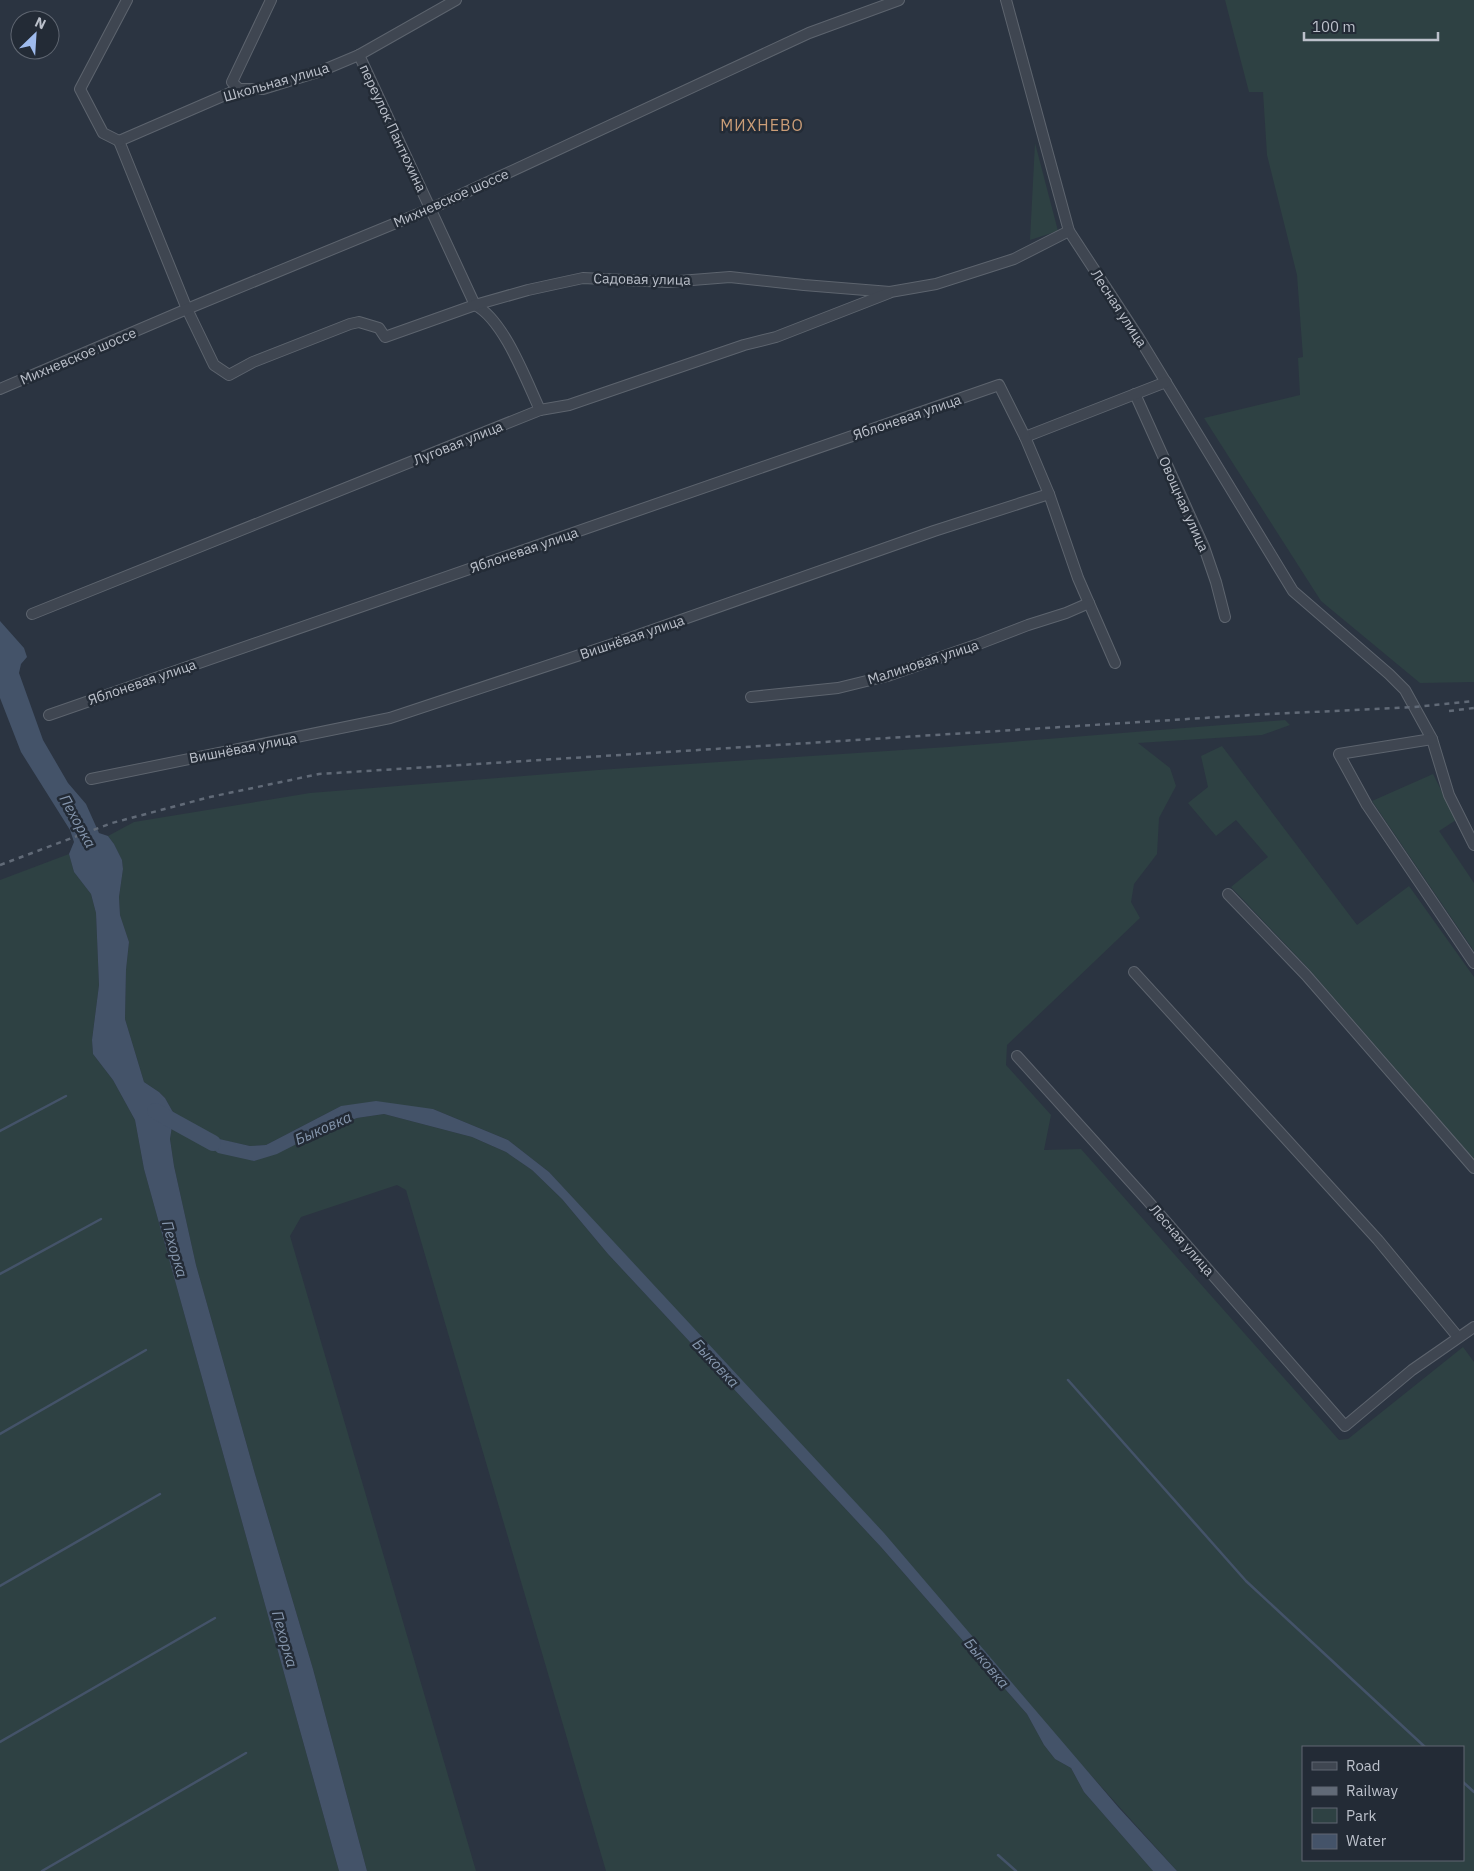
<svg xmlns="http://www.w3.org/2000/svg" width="1474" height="1871" viewBox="0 0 1474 1871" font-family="'IBM Plex Sans',sans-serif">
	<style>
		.green { fill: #2e4143; fill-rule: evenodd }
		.water { fill: #445369 }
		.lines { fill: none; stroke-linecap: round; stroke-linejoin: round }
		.stream { stroke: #445369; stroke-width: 2.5 }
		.river { stroke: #445369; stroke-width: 16 }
		.minor-casing { stroke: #5d646e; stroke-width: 12 }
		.minor { stroke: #3f4651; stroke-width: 10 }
		.rail { stroke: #616a77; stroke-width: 2.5; stroke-dasharray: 5 5; stroke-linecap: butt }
		.labels { text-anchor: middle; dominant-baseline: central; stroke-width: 5; stroke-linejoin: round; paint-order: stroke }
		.street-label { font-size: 14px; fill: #bcc1cb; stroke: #232b36 }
		.water-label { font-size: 15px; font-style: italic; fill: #8697ae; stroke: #232b36 }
		.quarter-label { font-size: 16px; letter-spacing: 1px; fill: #cb9d77; stroke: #232b36 }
	</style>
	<rect width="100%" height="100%" fill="#2b3441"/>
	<g class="green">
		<polygon points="1225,0 1474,0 1474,682 1420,683 1321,601 1204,418 1300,395 1298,358 1303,357 1297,275 1267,155 1263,92 1249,92"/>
		<polygon points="1035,143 1058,231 1030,240"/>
		<path d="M1285,720l5,5 -28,10 -124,8 32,25 6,18 -17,32 -2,36 -23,30 -3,18 9,16 -133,127 -1,20 45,50 -7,35 37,-1 258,291 9,-1 115,-92 11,15v509h-297l-628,-699 -41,-32 -75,-31 -92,-3 -75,39 -16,1 -56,-12 60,27 103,-43 27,-4 88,23 34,15 26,18 30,29 46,55 273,293 146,167 17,31 11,14 16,9 13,24 69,79h-547l-200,-681 -9,-5 -96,32 -11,19 186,635h-109l-54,-202 -58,-195 -59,-209 -22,-99 -4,-27 4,-25 -9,-16 -6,-6 -15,-10 -19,-63 1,-49 3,-28 -9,-27 -1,-18 4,-28 -1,-9 -8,-16 -6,-8 26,-14 176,-29 288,-23 350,-23zM1303,1747h160v113h-160z"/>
		<polygon points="1222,746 1357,925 1409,886 1474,977 1474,1159 1308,968 1231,887 1268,857 1236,820 1216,836 1188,803 1208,787 1201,756"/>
		<polygon points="1433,774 1456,820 1439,831 1474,883 1474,951 1372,801"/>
		<polygon points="69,854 74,872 91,894 96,913 99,985 92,1040 93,1054 113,1080 135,1120 144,1169 339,1871 0,1871 0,880"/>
	</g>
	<g class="water">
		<polygon points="0,621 24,648 27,657 21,664 19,673 43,740 68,783 86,804 99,833 108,836 114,844 122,860 123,869 119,897 120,915 129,942 126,970 125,1019 144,1082 159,1092 165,1098 174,1114 170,1139 174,1166 196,1265 255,1474 313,1669 367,1871 339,1871 144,1169 135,1120 113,1080 93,1054 92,1040 99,985 96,913 91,894 74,872 69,854 74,842 70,830 21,752 0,698"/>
		<polygon points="376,1101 433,1109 508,1140 549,1172 884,1533 1119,1808 1177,1871 1153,1871 1084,1792 1071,1768 1055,1759 1044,1745 1027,1714 881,1547 608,1254 562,1199 532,1170 506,1152 472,1137 384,1114 357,1118 320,1132 277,1154 254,1161 218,1153 193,1133 250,1146 266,1145 341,1106"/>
	</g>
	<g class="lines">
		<g class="stream">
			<polyline points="0,1131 66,1096"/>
			<polyline points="0,1274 101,1219"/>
			<polyline points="1068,1380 1246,1581 1425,1747"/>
			<polyline points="0,1434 146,1350"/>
			<polyline points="0,1586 160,1494"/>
			<polyline points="0,1742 215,1618"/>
			<polyline points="1463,1782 1474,1792"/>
			<polyline points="998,1855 1016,1871"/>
			<polyline points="42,1871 246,1753"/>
		</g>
		<polyline class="river" points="155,1111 213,1143"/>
		<defs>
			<g id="minor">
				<polyline points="1006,0 1069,231 1139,338 1293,591 1389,674 1405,690 1432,739 1449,795 1474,845"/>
				<path d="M359,55l116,250c29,15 51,75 65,105"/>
				<polyline points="239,89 232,82 271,0"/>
				<polyline points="119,141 187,309 214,365 229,375 253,362 350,324 359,322 379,328 385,337 475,305 528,290 583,278 667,282 730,277 804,285 890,292 936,284 1014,259 1069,231"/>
				<polyline points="119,141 239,89 263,89 321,71 359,55 456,0"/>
				<polyline points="119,141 103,133 80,89 127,0"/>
				<polyline points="0,389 187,309 430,209 809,33 899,0"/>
				<polyline points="1135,394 1204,547 1216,582 1225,617"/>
				<polyline points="1025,437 1166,382"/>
				<polyline points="1049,494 1078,578 1115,663"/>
				<polyline points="32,614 540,410 569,405 744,345 776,337 889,293"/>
				<polyline points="751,697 838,688 887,676 976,645 1028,625 1066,613 1089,603"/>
				<polyline points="49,715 999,385 1025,437 1049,494 934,531 610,645 390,718 91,779"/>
				<polyline points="1432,739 1339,754 1367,805 1474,963"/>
				<polyline points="1228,894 1306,975 1474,1168"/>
				<polyline points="1134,972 1378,1240 1458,1337"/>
				<polyline points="1017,1056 1147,1200 1345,1426 1412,1370 1474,1327"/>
			</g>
		</defs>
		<use href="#minor" class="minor-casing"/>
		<use href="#minor" class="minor"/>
		<g class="rail">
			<polyline points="1449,711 1474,708"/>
			<polyline points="0,865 112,823 210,797 319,774 1251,715 1414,707 1474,701"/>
		</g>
	</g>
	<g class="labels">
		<g class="street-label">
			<text transform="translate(276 82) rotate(-16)">Школьная улица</text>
			<text transform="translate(393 128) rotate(65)">переулок Пантюхина</text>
			<text transform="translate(451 198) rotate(-24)">Михневское шоссе</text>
			<text transform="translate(642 279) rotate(1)">Садовая улица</text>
			<text transform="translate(1119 308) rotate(57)">Лесная улица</text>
			<text transform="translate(78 356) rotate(-23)">Михневское шоссе</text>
			<text transform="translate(907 417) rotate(-19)">Яблоневая улица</text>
			<text transform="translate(458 443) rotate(-22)">Луговая улица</text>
			<text transform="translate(1184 504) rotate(66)">Овощная улица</text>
			<text transform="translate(524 550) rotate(-19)">Яблоневая улица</text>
			<text transform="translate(632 637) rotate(-19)">Вишнёвая улица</text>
			<text transform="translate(923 662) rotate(-18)">Малиновая улица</text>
			<text transform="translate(142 682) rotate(-19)">Яблоневая улица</text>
			<text transform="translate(243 748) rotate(-11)">Вишнёвая улица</text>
			<text transform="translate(1182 1240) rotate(49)">Лесная улица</text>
		</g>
		<g class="water-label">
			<text transform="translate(78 821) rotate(61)">Пехорка</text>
			<text transform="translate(323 1128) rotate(-24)">Быковка</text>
			<text transform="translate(175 1249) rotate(74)">Пехорка</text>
			<text transform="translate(716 1363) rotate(47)">Быковка</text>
			<text transform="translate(285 1639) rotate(74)">Пехорка</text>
			<text transform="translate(987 1663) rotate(50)">Быковка</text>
		</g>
		<g class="quarter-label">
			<text x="762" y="125">МИХНЕВО</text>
		</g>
	</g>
	<rect x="1302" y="1746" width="162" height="115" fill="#232b36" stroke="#606772"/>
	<rect x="1312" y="1762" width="25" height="8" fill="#3f4651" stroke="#606772"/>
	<text x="1346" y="1771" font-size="15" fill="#bcc1cb">Road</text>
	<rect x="1312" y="1787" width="25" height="8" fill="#616a77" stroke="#606772"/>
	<text x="1346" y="1796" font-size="15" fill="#bcc1cb">Railway</text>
	<rect x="1312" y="1808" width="25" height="15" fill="#2e4143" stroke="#606772"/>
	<text x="1346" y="1821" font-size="15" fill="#bcc1cb">Park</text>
	<rect x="1312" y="1834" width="25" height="15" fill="#445369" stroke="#606772"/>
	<text x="1346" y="1846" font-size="15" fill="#bcc1cb">Water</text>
	<g transform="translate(35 35) rotate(25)"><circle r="24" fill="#232b36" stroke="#606772"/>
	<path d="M0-4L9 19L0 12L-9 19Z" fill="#9fbbed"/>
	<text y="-8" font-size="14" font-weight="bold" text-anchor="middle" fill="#bcc1cb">N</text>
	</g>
	<path d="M1304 32v8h134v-8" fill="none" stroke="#bcc1cb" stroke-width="2.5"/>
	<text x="1312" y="32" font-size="15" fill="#bcc1cb" stroke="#232b36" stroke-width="4" paint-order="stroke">100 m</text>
</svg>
